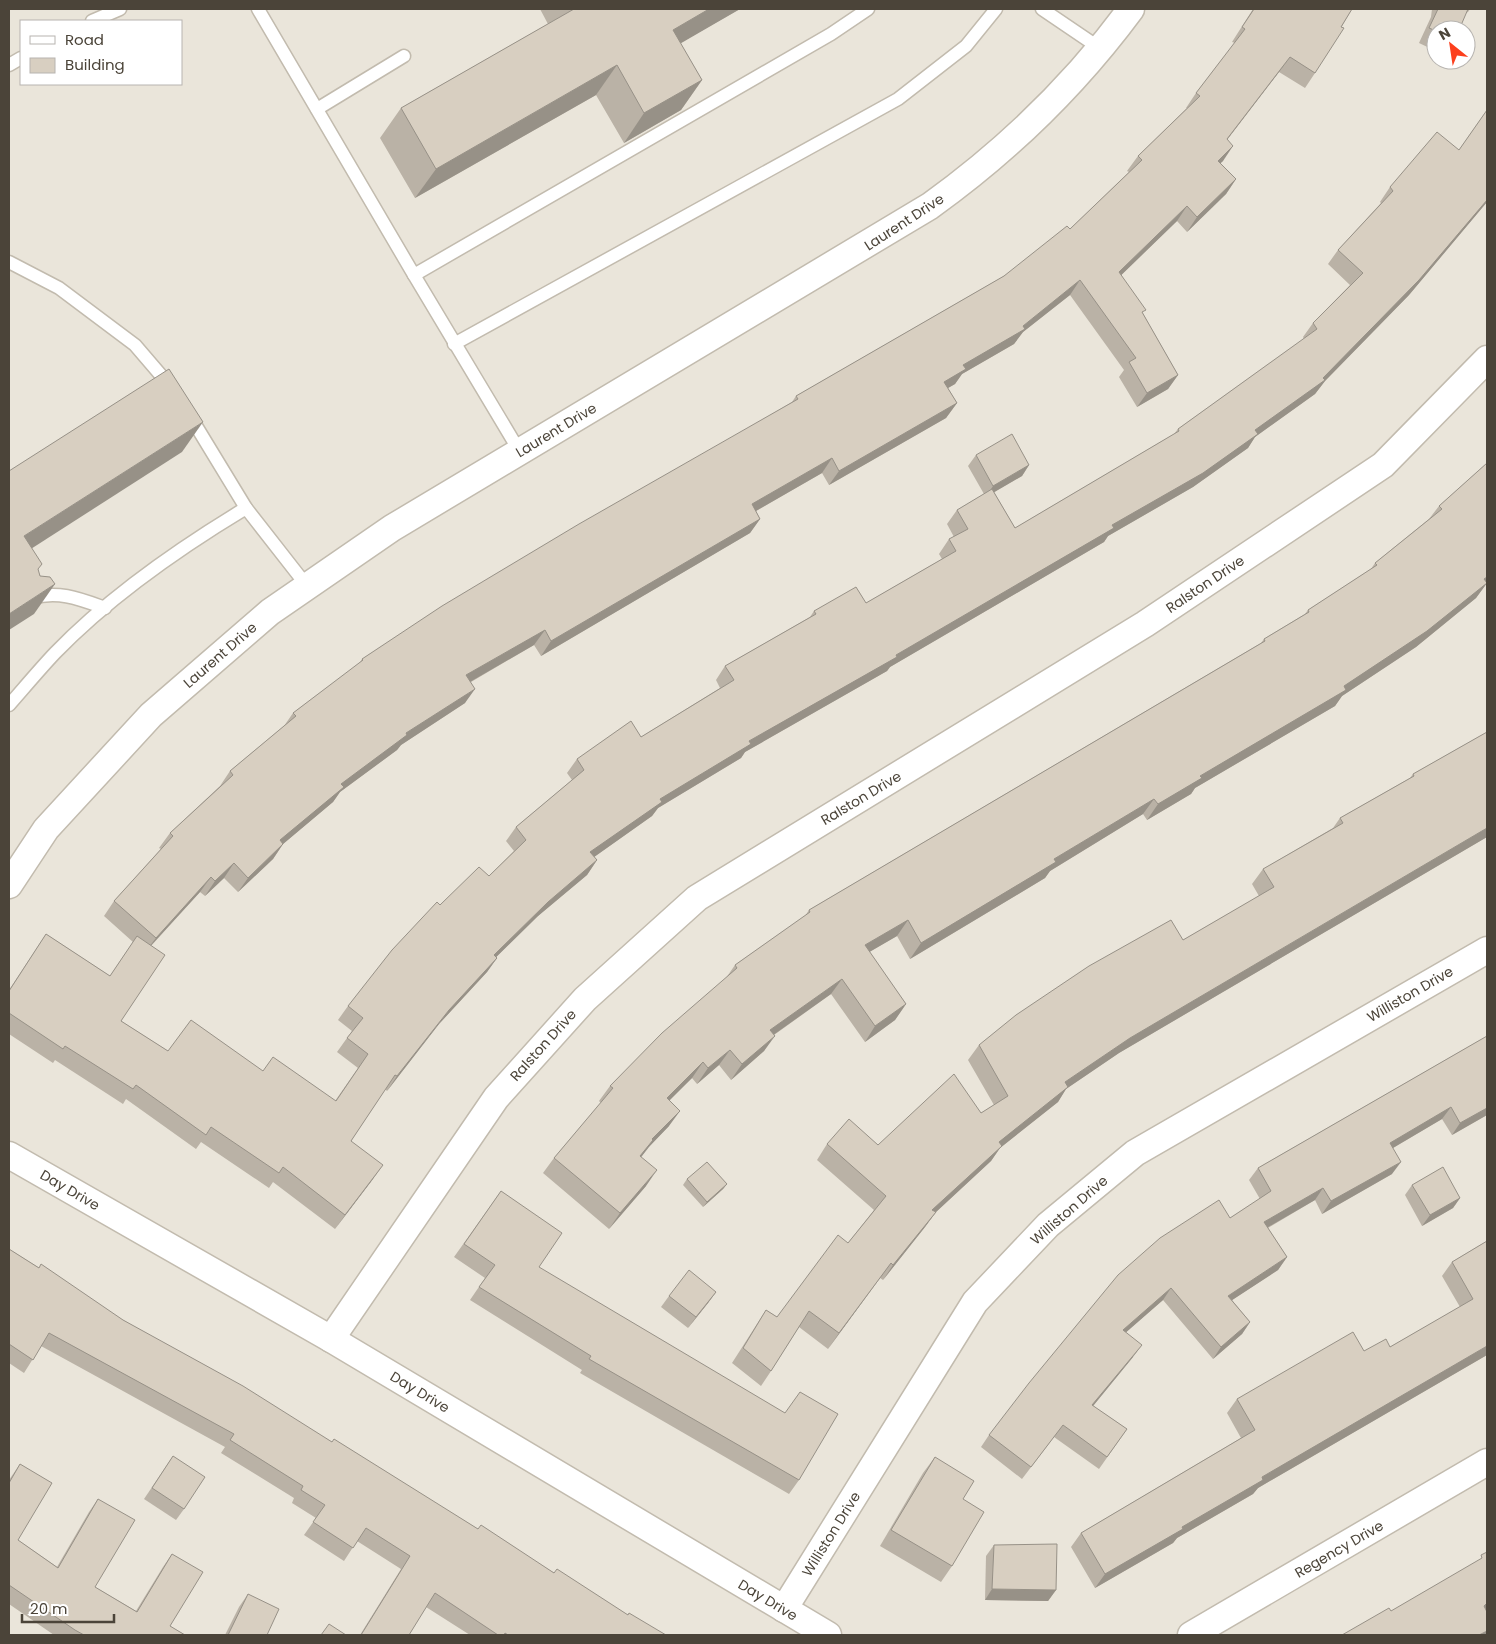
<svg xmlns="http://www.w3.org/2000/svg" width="1496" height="1644" viewBox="0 0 1496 1644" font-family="Poppins,sans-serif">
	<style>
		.residential { fill: #eae5da; fill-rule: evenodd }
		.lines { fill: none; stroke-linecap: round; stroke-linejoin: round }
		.lane-casing { stroke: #c2bbae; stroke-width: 15 }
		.street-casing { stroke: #c2bbae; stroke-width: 29 }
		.lane { stroke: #fff; stroke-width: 12 }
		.street { stroke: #fff; stroke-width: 26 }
		.wall { fill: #bab2a6 }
		.shaded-wall { fill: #979187 }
		.building { fill: #d8cfc1; stroke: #979187 }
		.labels { text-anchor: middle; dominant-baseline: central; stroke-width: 5; stroke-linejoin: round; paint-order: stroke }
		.street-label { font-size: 14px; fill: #4b4439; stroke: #fff }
	</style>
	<rect width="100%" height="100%" fill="#f6f3ec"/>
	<path class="residential" d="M9,9h1478v1626h-1478zM21,21h160v63h-160zM1436,30h30v30h-30z"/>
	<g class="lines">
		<defs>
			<g id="lane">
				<polyline points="258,9 414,275"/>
				<polyline points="1042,9 1101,49"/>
				<polyline points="92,21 120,9"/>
				<polyline points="9,65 21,58"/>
				<polyline points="317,109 404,56"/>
				<polyline points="9,262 59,288 135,345 171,387"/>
				<polyline points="454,344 898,99 966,46 996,9"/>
				<polyline points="190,416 246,508"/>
				<polyline points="520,452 414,275 831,34 868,9"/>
				<path d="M32,598c26,-8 48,1 73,10"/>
				<path d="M9,705c15,-17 30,-35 46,-52 55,-57 123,-104 191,-145l61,78"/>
			</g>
			<g id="street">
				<path d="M9,885l37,-56 105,-114 119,-103 122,-84 538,-322c78,-56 144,-120 201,-197"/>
				<polyline points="9,1155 331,1339 828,1635"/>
				<polyline points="331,1339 496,1098 585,999 697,898 1145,624 1383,465 1487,359"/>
				<polyline points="784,1609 975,1302 1048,1225 1135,1153 1487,950"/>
				<polyline points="1191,1635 1487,1462"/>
			</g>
		</defs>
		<use href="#lane" class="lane-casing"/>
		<use href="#street" class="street-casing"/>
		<use href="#lane" class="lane"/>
		<use href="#street" class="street"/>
	</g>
	<g class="wall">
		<polygon points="540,9 740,9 680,43 702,80 681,110 624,143 596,95 415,198 380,138 401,108 548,24"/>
		<polygon points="1253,9 1352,9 1315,73 1305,88 1279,72 1227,140 1223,161 1220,163 1236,179 1226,194 1187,232 1177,221 1121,275 1178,375 1168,389 1137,407 1119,377 1124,370 1070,295 1023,332 1014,344 962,374 955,384 948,388 957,403 946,418 829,485 822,473 756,511 760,519 750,533 541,656 534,645 471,682 465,703 401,745 397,750 340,792 333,802 283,844 273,859 238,892 224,878 205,896 200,892 151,946 121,1021 168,1051 263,1071 335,1101 358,1068 337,1052 352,1031 338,1020 348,1006 440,905 489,876 514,851 506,841 516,827 572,780 567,773 577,759 641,737 720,688 716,680 725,666 810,617 814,611 866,603 942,559 939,554 949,539 954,537 947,524 957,510 984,494 968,466 976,455 1029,465 1022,476 994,492 1015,528 1174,434 1178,429 1304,339 1303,337 1313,323 1350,285 1328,264 1338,250 1381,203 1380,202 1390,187 1459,150 1487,110 1487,202 1409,295 1325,381 1315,394 1255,437 1248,448 1193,487 1108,536 1104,542 890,667 887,671 745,752 741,758 658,808 652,816 594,857 597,860 587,875 538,916 496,957 497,958 487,972 439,1024 387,1091 385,1089 351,1141 373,1179 335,1229 273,1182 269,1188 201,1142 196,1149 126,1099 123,1104 55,1060 53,1063 9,1034 9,990 46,934 110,976 133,942 104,916 114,901 161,849 159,848 170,833 220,786 230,771 284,726 293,713 359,664 362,659 792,402 796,396 1004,276 1070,229 1129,172 1127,171 1138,156 1187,108 1186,108 1196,93 1235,43 1232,42"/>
		<polygon points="1432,9 1470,9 1468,12 1436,30 1436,51 1419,43 1431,17"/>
		<polygon points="1487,463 1487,583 1476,598 1416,647 1342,696 1335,706 1195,788 1191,794 1147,820 1143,814 1050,871 1045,878 910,959 897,936 869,952 906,1004 895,1020 865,1042 831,994 774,1035 764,1051 731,1080 719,1065 697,1084 692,1078 669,1100 669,1126 648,1147 641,1157 646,1186 609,1229 543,1173 554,1158 601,1103 599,1101 610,1086 726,978 735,965 805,916 809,910 1261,643 1264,639 1305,614 1308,610 1371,569 1375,563 1429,519 1439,506"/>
		<polygon points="1487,732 1487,837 1119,1053 1066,1089 1058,1102 1000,1148 991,1161 936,1212 925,1227 883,1280 880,1278 828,1349 799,1327 771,1371 761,1386 732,1363 766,1310 777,1317 848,1243 874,1210 817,1160 827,1144 878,1145 981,1113 994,1105 968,1060 979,1045 1183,940 1259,896 1252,884 1263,869 1333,828 1340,818 1410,778 1413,774"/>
		<polygon points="1487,1036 1487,1115 1452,1135 1442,1119 1393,1148 1392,1174 1322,1214 1315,1200 1268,1228 1287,1257 1278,1270 1232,1300 1250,1322 1242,1334 1213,1359 1163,1300 1126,1332 1133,1357 1093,1406 1127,1429 1099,1469 1054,1437 1022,1479 981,1447 989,1435 1230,1218 1260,1199 1249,1180 1258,1168"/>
		<polygon points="687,1179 727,1184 723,1189 703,1207 683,1185"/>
		<polygon points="1412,1185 1460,1198 1453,1208 1422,1226 1405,1195"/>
		<polygon points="501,1191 539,1267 799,1480 789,1494 580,1373 582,1370 470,1300 485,1278 454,1257"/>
		<polygon points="1487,1241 1487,1355 1258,1488 1253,1494 1177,1538 1173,1543 1095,1588 1071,1547 1081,1533 1241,1438 1227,1413 1237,1399 1364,1351 1390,1347 1460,1307 1442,1276 1452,1262"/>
		<polygon points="9,1249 123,1320 332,1442 478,1529 628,1615 666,1635 470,1635 426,1607 409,1635 360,1635 401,1569 357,1541 344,1561 304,1535 316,1518 292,1503 294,1498 221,1453 225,1447 41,1346 24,1373 9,1363"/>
		<polygon points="716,1292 708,1303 688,1328 661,1307 669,1296"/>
		<polygon points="173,1456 184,1509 176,1520 144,1499"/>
		<polygon points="935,1457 963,1499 952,1566 941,1582 880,1546 923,1473"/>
		<polygon points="20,1464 18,1540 57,1567 89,1512 98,1499 95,1587 136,1611 163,1567 172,1554 170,1626 185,1635 54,1635 9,1604 9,1480"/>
		<polygon points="994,1545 1056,1590 1048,1601 985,1600 986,1556"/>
		<polygon points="248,1594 267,1635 225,1635 239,1607"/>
	</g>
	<g class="shaded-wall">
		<polygon points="709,9 740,9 652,60 673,30"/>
		<polygon points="1290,57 1279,72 1216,154 1227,139"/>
		<polygon points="617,65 596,95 415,198 436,169"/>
		<polygon points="702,80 681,110 624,143 644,113"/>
		<polygon points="1233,146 1223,161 1208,175 1218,161"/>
		<polygon points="1236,179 1226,194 1187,232 1197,217"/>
		<polygon points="1487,200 1487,202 1409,295 1325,381 1315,394 1255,437 1248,448 1193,487 1108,536 1104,542 890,667 887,671 745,752 741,758 658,808 652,816 580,867 590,852 660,799 749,741 896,655 1112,525 1255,430 1323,378"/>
		<polygon points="1187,206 1177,221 1109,287 1119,272"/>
		<polygon points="1080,280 1070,295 1023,332 1014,344 962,374 955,384 934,396 944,382 963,365 1023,326"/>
		<polygon points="1178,375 1168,389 1137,407 1147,393"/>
		<polygon points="957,403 946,418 829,485 839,471"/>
		<polygon points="203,422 182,452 9,563 24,536"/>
		<polygon points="832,458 822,473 742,519 752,504"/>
		<polygon points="1029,465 1022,476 986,497 993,486"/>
		<polygon points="760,519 750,533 541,656 551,641"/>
		<polygon points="1487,577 1487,583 1476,598 1416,647 1342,696 1335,706 1195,788 1191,794 1147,820 1158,804 1200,776 1344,686"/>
		<polygon points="55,584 34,614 9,630 9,614"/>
		<polygon points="545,630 534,645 456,690 466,675"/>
		<polygon points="475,689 465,703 401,745 397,750 340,792 333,802 270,855 280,840 341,784 406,733"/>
		<polygon points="1154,799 1143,814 1050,871 1045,878 910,959 921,943 1054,859"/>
		<polygon points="1487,828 1487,837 1119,1053 1066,1089 1058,1102 1000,1148 991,1161 922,1225 932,1210 999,1142 1065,1082 1130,1038"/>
		<polygon points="283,844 273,859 238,892 248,878"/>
		<polygon points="597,860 587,875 538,916 484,969 494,955 548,902"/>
		<polygon points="234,863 224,878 205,896 215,881"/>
		<polygon points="211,877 200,892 145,952 156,938"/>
		<polygon points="908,920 897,936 854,961 865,945"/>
		<polygon points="497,958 487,972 439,1024 387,1091 397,1076 449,1010"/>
		<polygon points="842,979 831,994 759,1045 770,1030"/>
		<polygon points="906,1004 895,1020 865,1042 875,1026"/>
		<polygon points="775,1036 764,1051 731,1080 742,1064"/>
		<polygon points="730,1050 719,1065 697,1084 708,1068"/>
		<polygon points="703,1062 692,1078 656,1114 667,1098"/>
		<polygon points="1451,1107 1442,1119 1381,1155 1390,1143"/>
		<polygon points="1487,1108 1487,1115 1452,1135 1460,1123"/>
		<polygon points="680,1111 669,1126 649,1147 642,1156 629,1171 652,1139"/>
		<polygon points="1401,1162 1392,1174 1322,1214 1331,1201"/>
		<polygon points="383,1165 373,1179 335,1229 345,1215"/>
		<polygon points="657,1170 646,1186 609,1229 620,1213"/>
		<polygon points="727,1184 723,1189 703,1207 707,1202"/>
		<polygon points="1323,1188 1315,1200 1256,1234 1264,1222"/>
		<polygon points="1460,1198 1453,1208 1422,1226 1430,1215"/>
		<polygon points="936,1212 925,1227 883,1280 893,1265"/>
		<polygon points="1287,1257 1278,1270 1220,1308 1228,1296"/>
		<polygon points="891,1263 880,1278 828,1349 839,1333"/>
		<polygon points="1171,1288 1163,1300 1115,1342 1123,1330"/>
		<polygon points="716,1292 708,1303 688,1328 696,1317"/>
		<polygon points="1250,1322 1242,1334 1213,1359 1221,1347"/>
		<polygon points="1142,1345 1133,1357 1084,1417 1092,1405"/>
		<polygon points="1487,1346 1487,1355 1258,1488 1253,1494 1177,1538 1173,1543 1095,1588 1105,1574 1262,1477"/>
		<polygon points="992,1589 1056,1590 1048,1601 985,1600"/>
		<polygon points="1487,1603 1487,1610 1476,1617 1484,1606"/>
		<polygon points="1487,1631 1487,1635 1479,1635"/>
	</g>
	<g class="building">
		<polygon points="574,9 709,9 673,30 702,80 644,113 617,65 436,169 401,108"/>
		<polygon points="1254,9 1352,9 1341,27 1344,28 1315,73 1290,57 1227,139 1233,146 1218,161 1236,179 1197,217 1187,206 1119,272 1146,310 1142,312 1178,375 1147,393 1129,362 1136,358 1080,280 1023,326 1025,329 963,365 966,369 944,382 957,403 839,471 832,458 752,504 760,519 551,641 545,630 466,675 475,689 406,733 407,735 341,784 344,787 280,840 283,844 248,878 234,863 215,881 211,877 156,938 114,901 173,836 170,833 233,775 230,771 296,716 293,713 363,660 362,659 442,606 579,524 798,399 796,396 1004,276 1067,226 1070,229 1142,160 1138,156 1200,96 1196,93 1245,29 1242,27"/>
		<polygon points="1438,9 1468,9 1459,30 1436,30 1436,31 1429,28"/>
		<polygon points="1487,110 1487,200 1419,280 1323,378 1325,380 1255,430 1258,434 1203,473 1112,525 1114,528 896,655 897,657 749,741 751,744 660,799 662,802 590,852 597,860 548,902 494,955 497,958 449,1010 397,1076 395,1075 351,1141 383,1165 345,1215 283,1167 279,1173 211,1127 206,1135 136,1085 133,1089 65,1046 63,1049 9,1013 9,991 46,934 110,976 137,936 165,955 121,1021 168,1051 191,1020 263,1071 273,1057 336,1101 368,1054 347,1038 363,1018 348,1006 392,950 437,902 440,905 479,867 489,876 526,840 516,827 584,770 577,759 631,721 641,737 734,680 725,666 816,614 814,611 856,587 866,603 956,551 949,539 968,529 957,510 992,489 1015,528 1179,431 1178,429 1317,329 1313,323 1363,273 1338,250 1393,191 1390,187 1437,132 1459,150"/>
		<polygon points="169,369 203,422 24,536 42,564 38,569 40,576 50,577 55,584 9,614 9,471"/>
		<polygon points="1012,434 1029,465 993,486 976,455"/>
		<polygon points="1487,463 1487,577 1484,579 1487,583 1427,631 1344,686 1346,690 1200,776 1202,778 1158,804 1154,799 1054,859 1056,862 921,943 908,920 865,945 906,1004 875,1026 842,979 770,1030 775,1036 742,1064 730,1050 708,1068 703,1062 667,1098 680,1111 652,1139 653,1140 640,1156 657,1170 620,1213 554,1158 613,1088 610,1086 662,1033 737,968 735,965 810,912 809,910 1265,641 1264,639 1309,612 1308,610 1377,565 1375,563 1442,509 1439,506"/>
		<polygon points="1487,732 1487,828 1130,1038 1065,1082 1068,1087 999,1142 1002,1146 932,1210 936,1212 893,1265 891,1263 839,1333 809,1311 771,1371 743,1348 766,1310 777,1317 838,1235 848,1243 886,1196 827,1144 849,1119 878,1145 954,1074 981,1113 1008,1096 979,1045 1016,1015 1089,966 1171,920 1183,940 1274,887 1263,869 1343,823 1340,818 1414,776 1413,774"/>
		<polygon points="1487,1036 1487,1108 1460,1123 1451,1107 1390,1143 1401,1162 1331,1201 1323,1188 1264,1222 1287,1257 1228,1296 1250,1322 1221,1347 1171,1288 1123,1330 1142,1345 1092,1405 1127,1429 1107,1457 1063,1425 1031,1467 989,1435 1029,1383 1118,1275 1160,1238 1219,1200 1230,1218 1271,1191 1258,1168"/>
		<polygon points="707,1162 727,1184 707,1202 687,1179"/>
		<polygon points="1443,1167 1460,1198 1430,1215 1412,1185"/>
		<polygon points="501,1191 562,1233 539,1267 785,1413 800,1392 838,1414 799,1480 589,1359 591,1356 479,1287 495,1265 464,1244"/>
		<polygon points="1487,1241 1487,1346 1262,1477 1263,1480 1182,1527 1183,1529 1105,1574 1081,1533 1255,1430 1237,1399 1353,1332 1364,1351 1386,1339 1390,1347 1473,1299 1452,1262"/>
		<polygon points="9,1249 39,1268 41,1264 123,1320 243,1386 332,1442 334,1439 478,1529 481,1525 554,1573 557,1569 628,1615 629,1613 666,1635 508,1635 505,1633 504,1635 498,1635 435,1593 409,1635 361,1635 410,1556 366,1528 353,1548 313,1522 325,1505 301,1490 303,1486 230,1440 234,1434 49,1333 33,1360 9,1344"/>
		<polygon points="689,1270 716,1292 696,1317 669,1296"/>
		<polygon points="173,1456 205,1477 184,1509 152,1488"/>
		<polygon points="935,1457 974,1481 963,1499 984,1512 952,1566 891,1530"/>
		<polygon points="20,1464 52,1483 18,1540 58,1568 98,1499 135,1520 95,1587 137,1612 172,1554 203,1572 170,1626 185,1635 84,1635 75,1630 9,1585 9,1483"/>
		<polygon points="1057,1544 1056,1590 992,1589 994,1545"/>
		<polygon points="1487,1552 1487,1603 1484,1606 1487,1612 1487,1631 1479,1635 1342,1635 1389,1608 1391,1611 1482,1558 1481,1555"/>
		<polygon points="248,1594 279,1609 267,1635 228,1635"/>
		<polygon points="329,1624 346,1635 321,1635"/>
	</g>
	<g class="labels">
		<g class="street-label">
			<text transform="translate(904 222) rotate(-33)">Laurent Drive</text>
			<text transform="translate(556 430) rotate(-31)">Laurent Drive</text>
			<text transform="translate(1205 584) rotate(-34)">Ralston Drive</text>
			<text transform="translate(220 655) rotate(-41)">Laurent Drive</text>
			<text transform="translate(861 798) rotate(-31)">Ralston Drive</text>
			<text transform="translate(1410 994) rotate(-30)">Williston Drive</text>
			<text transform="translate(543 1045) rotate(-48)">Ralston Drive</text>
			<text transform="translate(70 1190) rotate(30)">Day Drive</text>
			<text transform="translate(1069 1210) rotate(-41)">Williston Drive</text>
			<text transform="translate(420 1392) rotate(31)">Day Drive</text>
			<text transform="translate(831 1534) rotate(-58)">Williston Drive</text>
			<text transform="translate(1339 1549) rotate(-30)">Regency Drive</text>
			<text transform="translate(768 1600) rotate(31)">Day Drive</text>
		</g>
	</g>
	<rect width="1496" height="1644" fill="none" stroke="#4b4439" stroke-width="20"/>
	<rect x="20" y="20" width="162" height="65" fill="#ffffff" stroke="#b7b4b0"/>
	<rect x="30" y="36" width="25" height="8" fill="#ffffff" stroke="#b7b4b0"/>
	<text x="65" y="45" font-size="15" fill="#4b4439">Road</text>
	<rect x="30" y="58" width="25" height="15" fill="#d8cfc1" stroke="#b7b4b0"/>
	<text x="65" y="70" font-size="15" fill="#4b4439">Building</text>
	<g transform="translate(1451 45) rotate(330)"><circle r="24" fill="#ffffff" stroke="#b7b4b0"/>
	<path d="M0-4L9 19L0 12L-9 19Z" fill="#fc3f1d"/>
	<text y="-8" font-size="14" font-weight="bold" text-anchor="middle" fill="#4b4439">N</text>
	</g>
	<path d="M22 1614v8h92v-8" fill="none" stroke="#4b4439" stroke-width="2.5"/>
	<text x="30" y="1614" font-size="15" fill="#4b4439" stroke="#ffffff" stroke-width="4" paint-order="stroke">20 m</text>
</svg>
